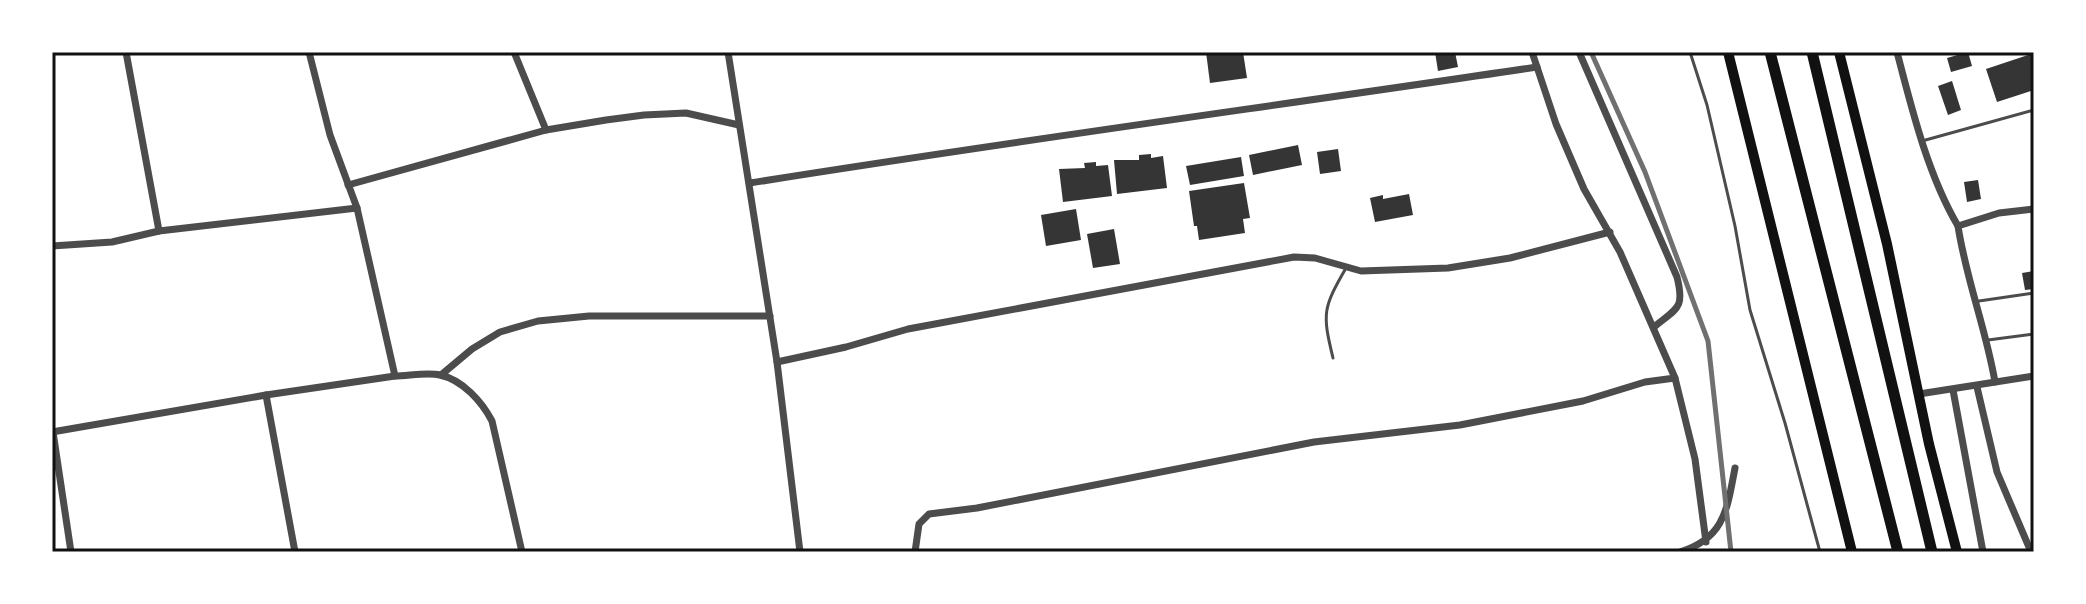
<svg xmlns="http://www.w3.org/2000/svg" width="2086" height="604" viewBox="0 0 2086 604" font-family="'PT Sans Narrow',sans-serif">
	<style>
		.building { fill: #353535 }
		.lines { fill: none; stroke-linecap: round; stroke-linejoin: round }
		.service { stroke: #4c4c4c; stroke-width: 3 }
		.minor { stroke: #4c4c4c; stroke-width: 7 }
		.secondary { stroke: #111; stroke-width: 10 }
		.trunk { stroke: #111; stroke-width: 11 }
		.rail { stroke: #707070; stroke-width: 5 }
		.neatline { fill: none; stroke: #111; stroke-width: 3 }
	</style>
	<rect width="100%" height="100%" fill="#fff"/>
	<g class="building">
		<polygon points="1206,52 1243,52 1247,78 1210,83"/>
		<polygon points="1435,52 1455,52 1458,67 1438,71"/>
		<polygon points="1968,52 1972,66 1951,72 1947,58"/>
		<polygon points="2034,53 2034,90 1997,102 1986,69"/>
		<polygon points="1952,81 1961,110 1948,115 1938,86"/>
		<polygon points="1298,145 1302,165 1253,175 1249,155"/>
		<polygon points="1338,149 1341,171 1320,174 1317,152"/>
		<polygon points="1151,154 1151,158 1163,156 1167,188 1117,194 1114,160 1139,160 1139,155"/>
		<polygon points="1241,157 1244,176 1190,185 1186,166"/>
		<polygon points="1096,162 1096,166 1108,165 1112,196 1063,202 1059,169 1085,168 1084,163"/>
		<polygon points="1978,180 1981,199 1967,202 1964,182"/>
		<polygon points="1244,183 1250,218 1243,219 1245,233 1199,240 1197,226 1194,226 1189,191"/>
		<polygon points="1409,194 1413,215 1375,222 1370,198 1383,195 1383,199"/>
		<polygon points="1076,209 1081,240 1046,246 1041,215"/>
		<polygon points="1114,229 1120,264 1093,268 1087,234"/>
		<polygon points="2034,271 2034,289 2025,290 2022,273"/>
	</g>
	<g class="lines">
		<g class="service">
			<polyline points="1690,52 1707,105 1735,226 1750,310 1785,423 1820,552"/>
			<polyline points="1922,141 2034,110"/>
			<polyline points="1979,301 2034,293"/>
			<polyline points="1988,340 2034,334"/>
			<path d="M1333,358c-11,-45 -10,-50 13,-90"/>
		</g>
		<g class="minor">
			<polyline points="126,52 159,231"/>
			<path d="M309,52l21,83 27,73 38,168c13,0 32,-4 45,-1 23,5 42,27 52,46l30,131"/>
			<polyline points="514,52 546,130"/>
			<polyline points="728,52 777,362 800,552"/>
			<path d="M1579,52l98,225c8,32 0,31 -23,50"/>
			<path d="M1897,52c15,58 31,123 61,174"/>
			<path d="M750,183c262,-42 525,-77 787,-116"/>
			<polyline points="348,185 546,130 606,120 644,115 686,113 739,125"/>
			<polyline points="52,246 112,242 159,231 357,208"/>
			<polyline points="777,362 846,347 908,329 1294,257 1315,258 1361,271 1448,268 1510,258 1610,232"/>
			<polyline points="441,375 472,349 500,332 538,321 589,316 770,316"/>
			<polyline points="1675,378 1695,459 1706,542"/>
			<path d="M1995,382c-9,-53 -29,-103 -37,-156l41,-13 35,-4"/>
			<polyline points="1977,387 1997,472 2031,552"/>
			<polyline points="1953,390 1983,552"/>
			<polyline points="1919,394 2034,376"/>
			<polyline points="266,395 295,552"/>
			<polyline points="52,432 266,395 395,376"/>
			<polyline points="53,432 71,552"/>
			<polyline points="915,552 919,524 929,514 977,508 1314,442 1460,425 1583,401 1645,382 1675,378 1620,252 1584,189 1556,124 1532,52"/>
			<path d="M1680,552c45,-14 47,-43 55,-84"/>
		</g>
		<g class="secondary">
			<polyline points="1728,52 1852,552"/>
			<polyline points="1839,52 1887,244 1929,444 1957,552"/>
		</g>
		<g class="trunk">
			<polyline points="1770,52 1898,552"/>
			<polyline points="1812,52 1932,552"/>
		</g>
		<polyline class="rail" points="1591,52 1645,172 1708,341 1731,552"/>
	</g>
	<rect width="2086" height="604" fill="none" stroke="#ffffff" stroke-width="108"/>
	<rect x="54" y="54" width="1978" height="496" class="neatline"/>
</svg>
